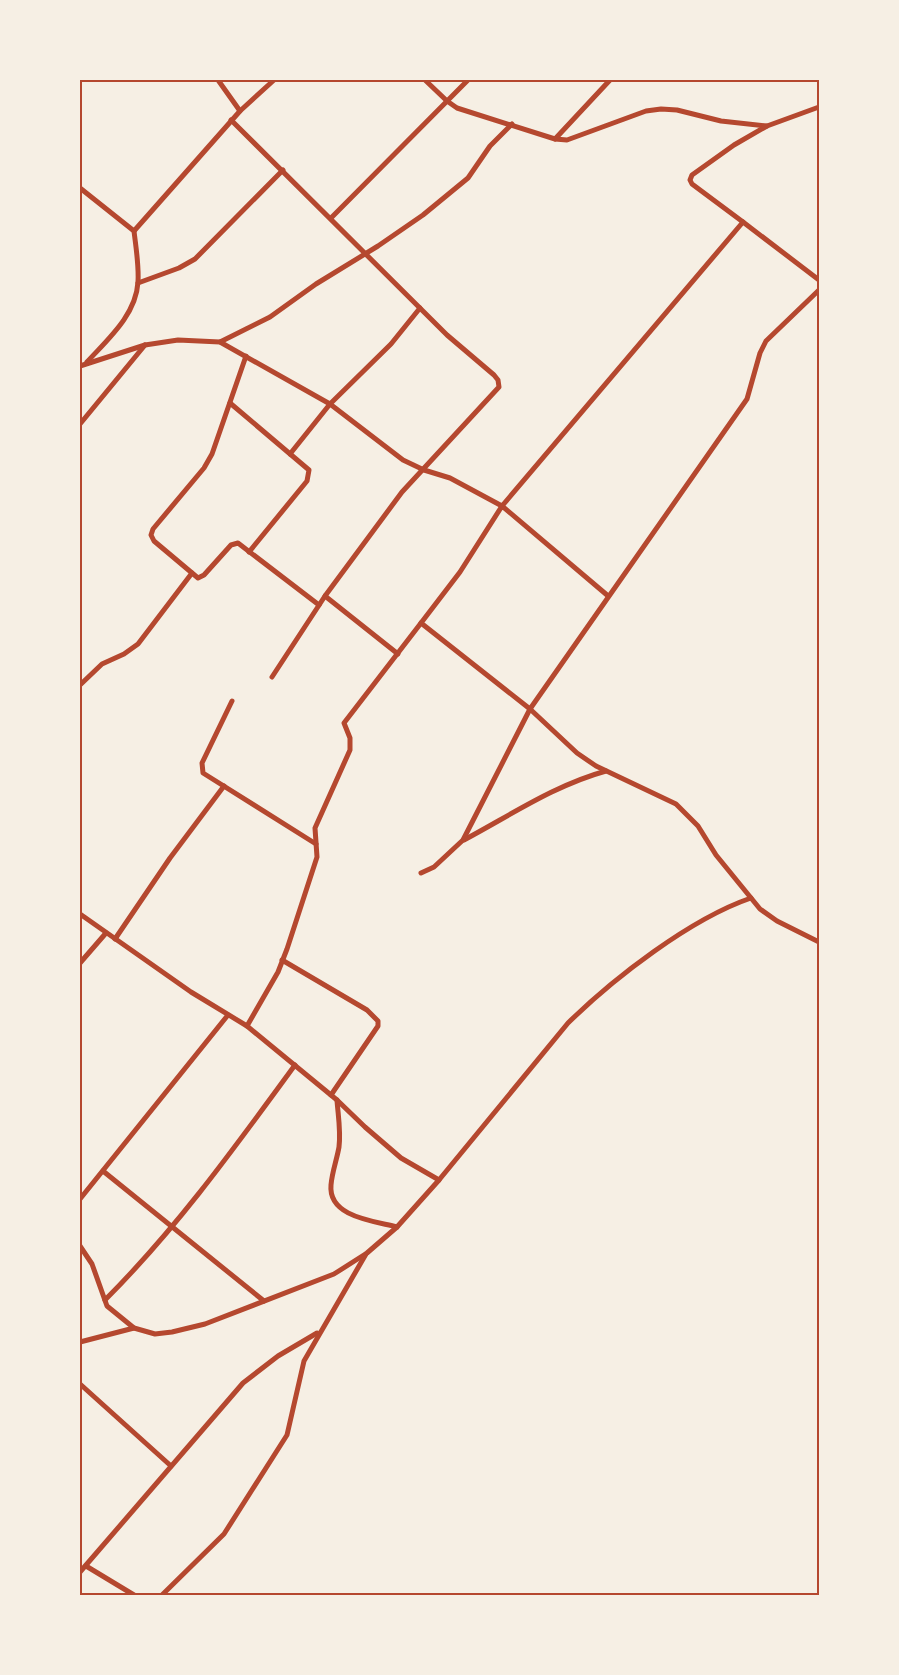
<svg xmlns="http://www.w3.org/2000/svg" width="899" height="1675" viewBox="0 0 899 1675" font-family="'Archivo Narrow',sans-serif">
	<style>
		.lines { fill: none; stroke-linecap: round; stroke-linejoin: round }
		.minor { stroke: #b5482f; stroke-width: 5 }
		.neatline { fill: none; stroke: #b5482f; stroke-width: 2 }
	</style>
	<rect width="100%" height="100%" fill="#f6efe4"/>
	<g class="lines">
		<g class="minor">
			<polyline points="218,80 240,111"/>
			<polyline points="425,80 447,101 457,108 555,139 567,140 646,111 661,109 677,110 721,121 767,126"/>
			<polyline points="231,120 447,335 494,375 498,380 499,387 402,492 325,596 272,677"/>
			<polyline points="555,139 610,80"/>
			<path d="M80,188l54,43c2,17 5,34 4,51 -2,33 -30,57 -51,80"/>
			<polyline points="331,218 468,80"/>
			<polyline points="743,222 692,184 690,180 692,175 734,145 767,126 819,107"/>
			<polyline points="134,231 240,111 274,80"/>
			<polyline points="138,283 179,268 195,259 283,170"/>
			<polyline points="220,342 270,317 316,284 378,246 423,215 468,178 490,146 512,124"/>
			<polyline points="246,356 212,454 204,468 153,529 151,535 154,541 198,578 204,575 231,545 238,543 319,605"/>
			<polyline points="80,366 145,345 178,340 220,342 330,404 403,460 424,470 450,478 502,506 743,222 819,280"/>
			<polyline points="230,403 309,470 307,481 249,552"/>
			<polyline points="80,424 145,345"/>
			<polyline points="290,454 330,404 391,344 420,308"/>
			<polyline points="607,595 502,506 460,572 421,623 530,709 577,753 596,766 676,804 698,826 716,855 760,909 777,921 819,942"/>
			<polyline points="325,596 398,654"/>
			<polyline points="80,685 102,664 124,654 138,644 192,573"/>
			<polyline points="232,701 202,763 203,773 316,844"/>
			<path d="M464,840c47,-25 91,-55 142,-69"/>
			<polyline points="421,873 434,867 463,840 530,709 747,399 760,353 766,341 819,290"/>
			<polyline points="80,914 191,992 247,1026 337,1100 365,1127 401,1158 439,1180"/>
			<polyline points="115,939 170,858 224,786"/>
			<polyline points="282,960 367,1010 378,1021 378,1026 331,1095"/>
			<polyline points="80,963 106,933"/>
			<polyline points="247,1026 278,972 287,949 317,857 315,828 350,750 350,738 344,723 421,623"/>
			<path d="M337,1100c1,15 4,31 2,47 -2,12 -7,25 -8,38 -3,32 43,36 66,42"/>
			<polyline points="103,1171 264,1301"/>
			<polyline points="80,1199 228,1015"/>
			<path d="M80,1246l12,18 15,42 27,22 21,6 17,-2 33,-8 129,-50 33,-21 30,-26 42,-47 129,-157c46,-45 122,-104 183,-125"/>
			<path d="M105,1300c72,-72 130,-153 190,-235"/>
			<polyline points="80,1342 134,1328"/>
			<polyline points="80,1384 171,1466"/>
			<polyline points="86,1566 134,1595"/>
			<polyline points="80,1572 243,1383 278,1356 317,1333"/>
			<polyline points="162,1595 224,1534 287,1435 304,1361 366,1254"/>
		</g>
	</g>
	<rect width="899" height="1675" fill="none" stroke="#f6efe4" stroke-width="162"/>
	<rect x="81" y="81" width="737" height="1513" class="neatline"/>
</svg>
